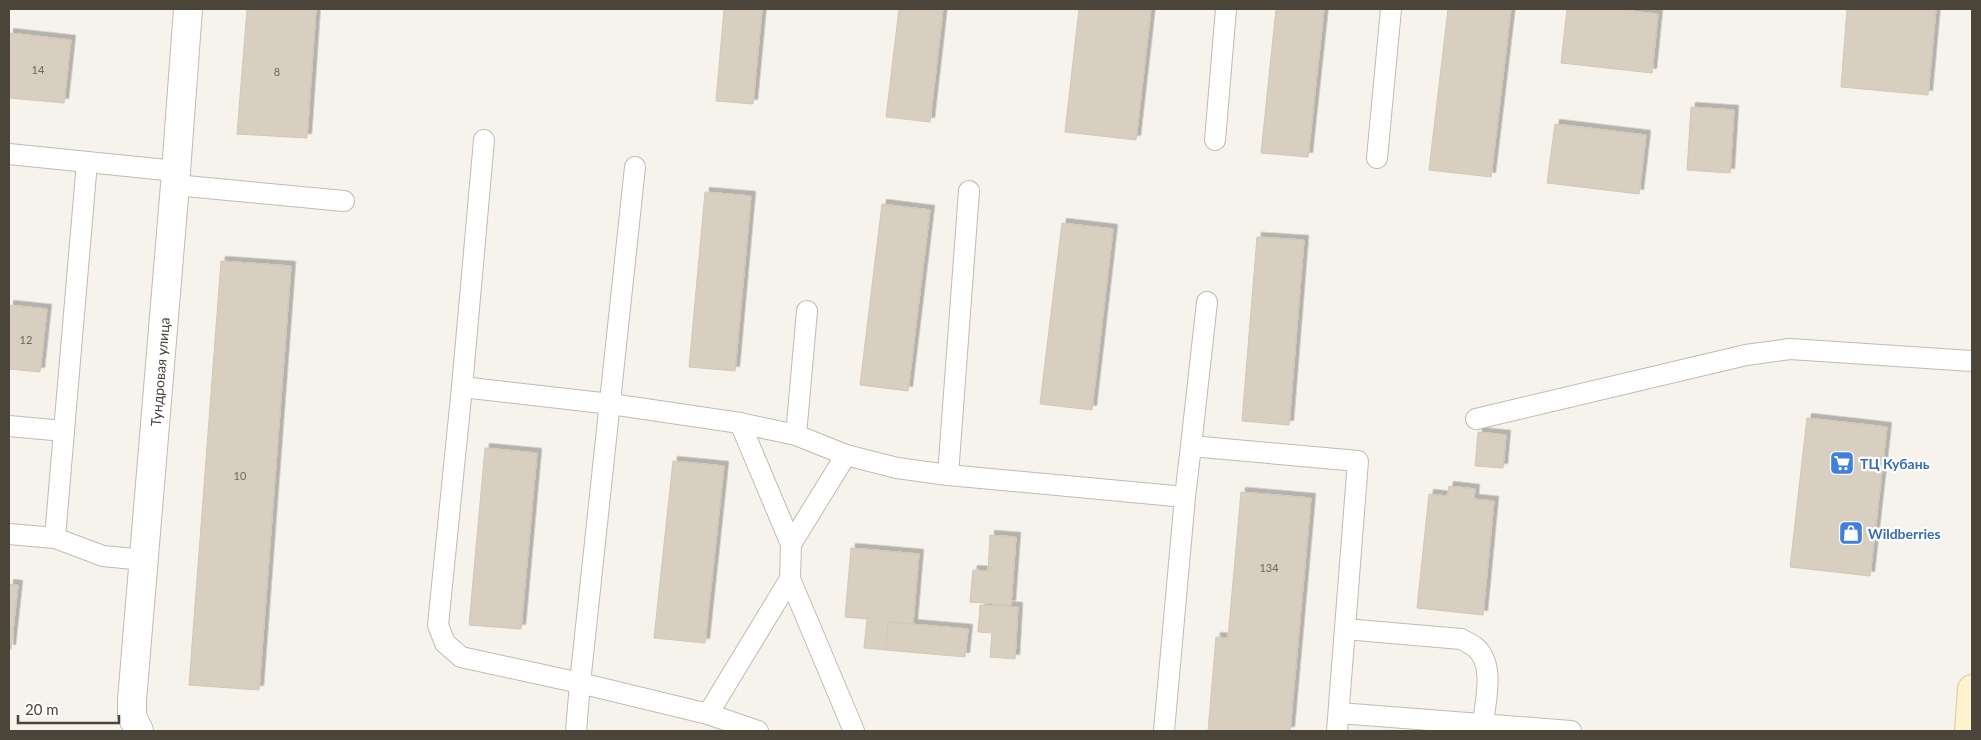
<svg xmlns="http://www.w3.org/2000/svg" width="1981" height="740" viewBox="0 0 1981 740" font-family="Lato,sans-serif">
	<style>
		.building { fill: #d8cfc1; stroke: #d3c7b4; filter: url(#shadow) }
		.lines { fill: none; stroke-linecap: round; stroke-linejoin: round }
		.lane-casing { stroke: #c2bbae; stroke-width: 22 }
		.street-casing { stroke: #c2bbae; stroke-width: 30 }
		.secondary-casing { stroke: #d6c79b; stroke-width: 30 }
		.lane { stroke: #fff; stroke-width: 20 }
		.street { stroke: #fff; stroke-width: 28 }
		.secondary { stroke: #fff3cd; stroke-width: 28 }
		.labels { text-anchor: middle; dominant-baseline: central; stroke-width: 4.5; stroke-linejoin: round; paint-order: stroke }
		.number-label { font-size: 11px; fill: #6e675b }
		.street-label { font-size: 14px; fill: #4b4439; stroke: #fff }
		.shop-label { font-size: 14px; font-weight: bold; fill: #366cbe; stroke: #fff; text-anchor: start }
	</style>
	<defs>
		<filter id="shadow"><feDropShadow dx="4.5" dy="-4.5" stdDeviation="0" flood-color="#0004"/></filter>
	</defs>
	<rect width="100%" height="100%" fill="#f6f3ec"/>
	<g class="building">
		<polygon points="247,9 316,9 307,138 237,134"/>
		<polygon points="724,9 762,9 753,104 716,101"/>
		<polygon points="899,9 943,9 930,122 886,117"/>
		<polygon points="1079,9 1151,9 1136,140 1065,132"/>
		<polygon points="1276,9 1324,9 1308,157 1261,153"/>
		<polygon points="1448,9 1511,9 1491,177 1429,170"/>
		<polygon points="1567,9 1613,9 1658,14 1652,73 1561,63"/>
		<polygon points="1847,9 1936,9 1928,95 1841,87"/>
		<polygon points="9,33 71,40 64,103 9,98"/>
		<polygon points="1691,107 1734,110 1730,173 1687,170"/>
		<polygon points="1555,124 1646,135 1639,194 1547,183"/>
		<polygon points="705,192 751,196 735,371 689,367"/>
		<polygon points="882,204 930,210 908,391 860,385"/>
		<polygon points="1062,223 1113,229 1092,410 1040,404"/>
		<polygon points="1257,237 1304,240 1289,425 1242,421"/>
		<polygon points="221,261 291,266 259,690 189,685"/>
		<polygon points="9,305 47,309 40,372 9,369"/>
		<polygon points="1807,418 1887,427 1870,576 1790,567"/>
		<polygon points="1478,432 1506,435 1503,468 1475,466"/>
		<polygon points="485,448 537,453 521,629 469,625"/>
		<polygon points="673,461 724,466 705,643 654,638"/>
		<polygon points="1449,486 1475,489 1474,499 1494,501 1483,615 1417,608 1429,494 1447,496"/>
		<polygon points="1241,492 1311,498 1290,731 1208,731 1216,637 1228,638"/>
		<polygon points="990,535 1016,537 1011,605 970,602 973,570 988,571"/>
		<polygon points="851,548 919,554 913,624 888,622 886,650 864,648 867,619 845,617"/>
		<polygon points="9,584 18,585 11,649 9,649"/>
		<polygon points="980,605 1018,607 1015,659 990,657 992,633 978,632"/>
		<polygon points="888,622 968,629 965,657 886,650"/>
	</g>
	<g class="lines">
		<defs>
			<g id="lane">
				<polyline points="484,140 462,387 438,625 445,643 461,657 580,683 635,167"/>
				<polyline points="1215,140 1226,9"/>
				<polyline points="9,154 176,171"/>
				<polyline points="1377,158 1391,9"/>
				<polyline points="175,185 344,201"/>
				<polyline points="462,387 611,404 740,423 796,435 846,455 897,468 948,475 1185,497 1164,731"/>
				<polyline points="1476,419 1746,355 1790,349 1972,361"/>
				<polyline points="740,423 791,544 790,579 854,731"/>
				<polyline points="9,426 64,431 87,162"/>
				<polyline points="796,435 807,311"/>
				<polyline points="1191,446 1207,302"/>
				<polyline points="948,475 969,191"/>
				<polyline points="1185,497 1191,446 1358,461 1337,731"/>
				<polyline points="9,534 55,538 64,431"/>
				<polyline points="55,538 103,556 144,560"/>
				<polyline points="791,544 846,455"/>
				<path d="M1345,629l116,10c4,2 10,5 14,8 21,17 10,55 8,77"/>
				<polyline points="1339,713 1571,731"/>
				<polyline points="708,714 790,579"/>
				<polyline points="576,731 580,683 708,714 758,731"/>
			</g>
			<g id="street">
				<path id="s1" d="M139,731l-7,-15v-16l43,-515 13,-176"/>
			</g>
			<polyline id="secondary" points="1969,731 1972,689"/>
		</defs>
		<use href="#lane" class="lane-casing"/>
		<use href="#street" class="street-casing"/>
		<use href="#secondary" class="secondary-casing"/>
		<use href="#lane" class="lane"/>
		<use href="#street" class="street"/>
		<use href="#secondary" class="secondary"/>
	</g>
	<defs>
		<symbol id="supermarket-square" viewBox="-11 -11 22 22"><rect x="-9" y="-9" width="18" height="18" rx="4" fill="#3f7fe0" stroke="#fff"/><path d="M-6-5.5h2.5l.6 2H6L4.5 2H-2.5L-4.4-4H-6ZM-1.5 3.2a1.3 1.3 0 1 0 .1 0ZM3 3.2a1.3 1.3 0 1 0 .1 0Z" fill="#fff"/></symbol>
		<symbol id="shop-square" viewBox="-11 -11 22 22"><rect x="-9" y="-9" width="18" height="18" rx="4" fill="#3f7fe0" stroke="#fff"/><path d="M-5-2.5h2.3a2.7 3.5 0 0 1 5.4 0H5L5.5 6h-11ZM-1.5-2.5h3a1.5 2.3 0 0 0-3 0Z" fill="#fff"/></symbol>
	</defs>
	<g fill-rule="evenodd">
		<use href="#supermarket-square" x="1828" y="449" width="28" height="28"/>
		<use href="#shop-square" x="1837" y="519" width="28" height="28"/>
	</g>
	<g class="labels">
		<g class="number-label">
			<text x="38" y="69">14</text>
			<text x="277" y="71">8</text>
			<text x="26" y="339">12</text>
			<text x="240" y="475">10</text>
			<text x="1269" y="567">134</text>
		</g>
		<g class="street-label">
			<text stroke="none"><textPath href="#s1" startOffset="362">Тундровая улица</textPath></text>
		</g>
		<g class="shop-label">
			<text x="1860" y="463">ТЦ Кубань</text>
			<text x="1868" y="533">Wildberries</text>
		</g>
	</g>
	<rect width="1981" height="740" fill="none" stroke="#4b4439" stroke-width="20"/>
	<path d="M18 715v8h101v-8" fill="none" stroke="#4b4439" stroke-width="2.5"/>
	<text x="25" y="715" font-size="15" fill="#4b4439" stroke="#ffffff" stroke-width="4" paint-order="stroke">20 m</text>
</svg>
